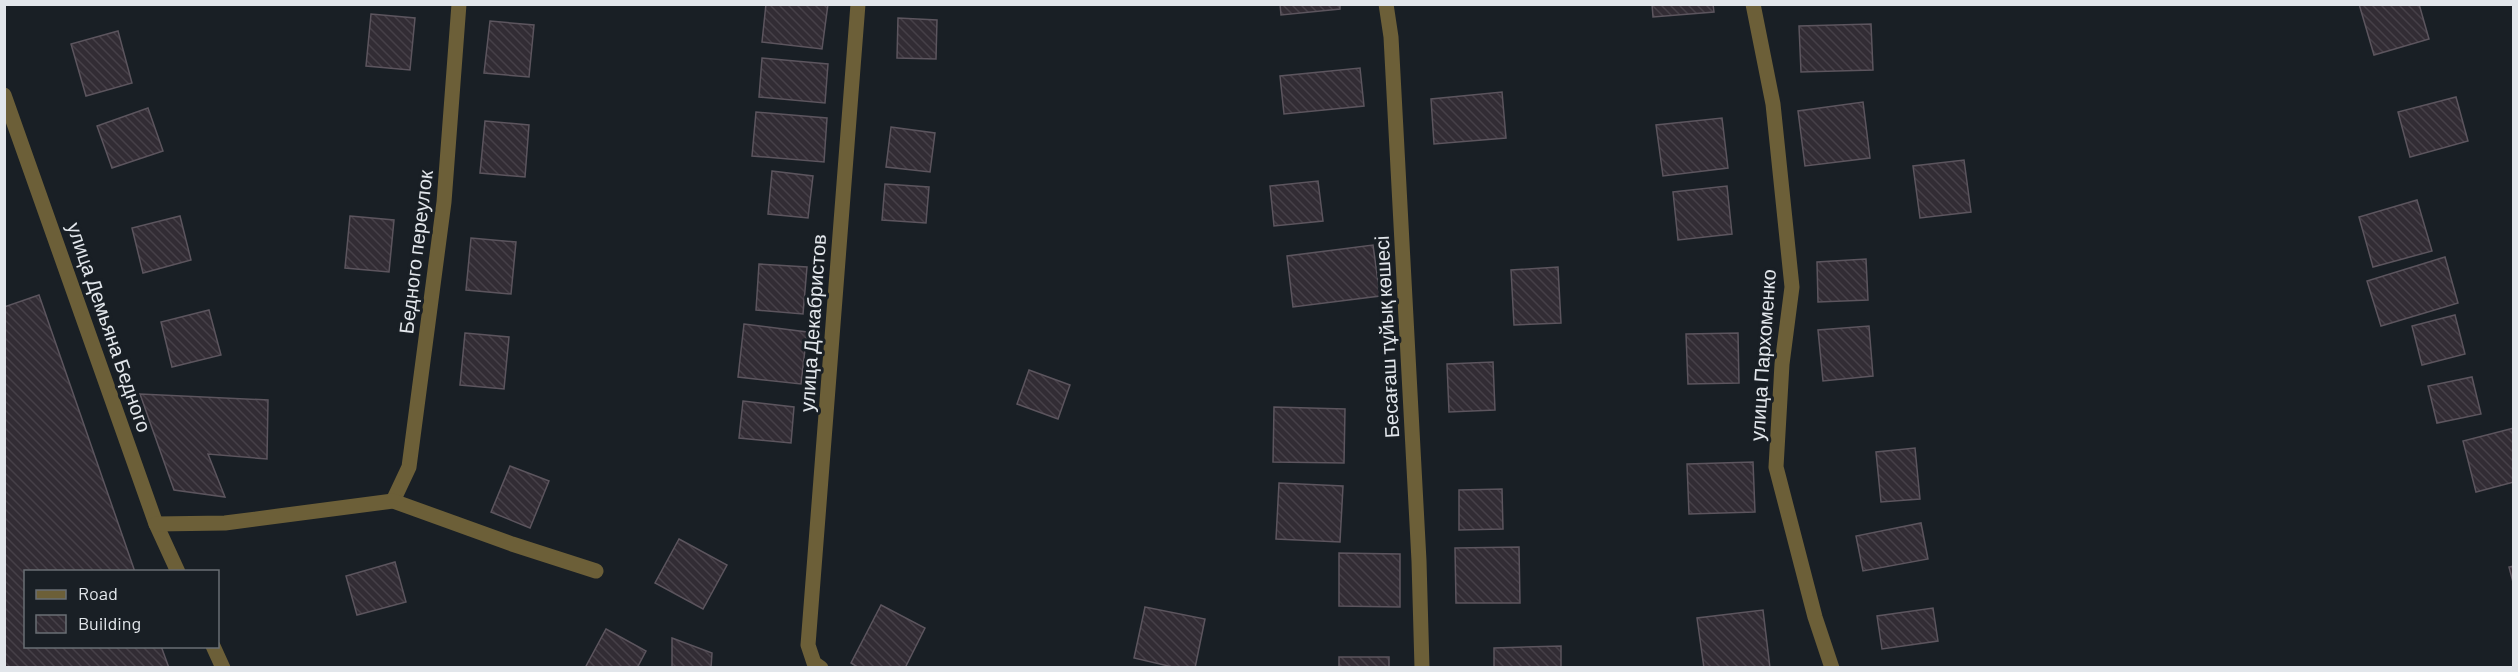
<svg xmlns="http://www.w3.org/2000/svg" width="2518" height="672" viewBox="0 0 2518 672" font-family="Barlow,sans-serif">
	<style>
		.building { fill: url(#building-back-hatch); stroke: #5c555e; stroke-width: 1.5 }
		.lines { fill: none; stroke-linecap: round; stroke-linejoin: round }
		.minor { stroke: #6c5f38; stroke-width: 15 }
		.labels { text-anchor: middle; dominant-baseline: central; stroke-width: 6; stroke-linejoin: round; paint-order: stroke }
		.street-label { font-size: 20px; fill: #e2e6eb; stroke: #191f25 }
	</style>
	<defs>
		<pattern id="building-back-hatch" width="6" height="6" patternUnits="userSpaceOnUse" patternTransform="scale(1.5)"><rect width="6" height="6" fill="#322c34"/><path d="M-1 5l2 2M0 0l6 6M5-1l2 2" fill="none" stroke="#464048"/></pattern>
	</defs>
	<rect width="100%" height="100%" fill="#191f25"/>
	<g class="building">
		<polygon points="766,4 828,4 822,49 762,42"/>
		<polygon points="1280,4 1340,4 1340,9 1281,15"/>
		<polygon points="1652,4 1713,4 1714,12 1653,17"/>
		<polygon points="2359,4 2419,4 2429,39 2374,55"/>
		<polygon points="371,14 415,18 410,70 366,66"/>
		<polygon points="898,18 937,20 936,59 897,58"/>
		<polygon points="490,21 534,25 529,77 484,73"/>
		<polygon points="1871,24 1873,70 1801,72 1799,26"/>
		<polygon points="118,31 132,83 86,96 71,44"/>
		<polygon points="762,58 828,64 825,103 759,97"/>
		<polygon points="1360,68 1364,106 1284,114 1280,76"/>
		<polygon points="1502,92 1506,138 1434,144 1431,99"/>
		<polygon points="2456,97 2468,141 2410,157 2398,112"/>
		<polygon points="1863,102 1870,158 1805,166 1798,111"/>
		<polygon points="148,108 163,151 112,168 97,126"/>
		<polygon points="756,112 827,118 824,162 752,156"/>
		<polygon points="1722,118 1728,168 1663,176 1656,125"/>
		<polygon points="485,121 529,125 525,177 480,173"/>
		<polygon points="891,127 935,133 930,172 886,167"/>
		<polygon points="1964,160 1971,212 1920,218 1913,166"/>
		<polygon points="772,171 813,176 808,218 768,214"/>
		<polygon points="1318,181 1323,221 1274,226 1270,186"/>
		<polygon points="885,184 929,187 926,223 882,220"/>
		<polygon points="1727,186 1732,234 1678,240 1673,192"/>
		<polygon points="2417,200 2432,251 2373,267 2359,217"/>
		<polygon points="180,216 191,260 143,273 132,228"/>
		<polygon points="350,216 394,220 389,272 345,268"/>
		<polygon points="471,238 516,242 511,294 466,290"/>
		<polygon points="1373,245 1380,296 1293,307 1287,256"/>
		<polygon points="2445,257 2458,303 2381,326 2367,281"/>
		<polygon points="1866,259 1868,300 1818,302 1817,262"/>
		<polygon points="759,264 807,267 803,314 756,310"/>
		<polygon points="1558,267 1561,323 1514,325 1511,270"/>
		<polygon points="39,295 135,572 26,572 26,646 161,646 169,668 4,668 4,307"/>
		<polygon points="209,310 221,355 172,367 161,322"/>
		<polygon points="2455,315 2465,354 2422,365 2412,326"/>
		<polygon points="744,324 807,332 801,384 738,377"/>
		<polygon points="1869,326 1873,376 1823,381 1818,330"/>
		<polygon points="465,333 509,337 504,389 460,385"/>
		<polygon points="1738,333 1739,383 1688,384 1686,334"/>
		<polygon points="1493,362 1495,410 1449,412 1447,364"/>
		<polygon points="1029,370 1070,385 1058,419 1017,404"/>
		<polygon points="2472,377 2481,414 2437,423 2428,386"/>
		<polygon points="140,394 268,400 267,459 208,454 225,497 174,490"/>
		<polygon points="743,401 794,407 791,443 739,438"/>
		<polygon points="1274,407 1345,409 1344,463 1273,462"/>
		<polygon points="2514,428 2514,482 2476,492 2463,441"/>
		<polygon points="1915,448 1920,499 1881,502 1876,452"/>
		<polygon points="1753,462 1755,512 1689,514 1687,464"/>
		<polygon points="510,466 549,481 530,528 491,512"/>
		<polygon points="1279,483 1343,486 1340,542 1276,539"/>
		<polygon points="1502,489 1503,529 1459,530 1459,490"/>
		<polygon points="1921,523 1928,559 1863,571 1856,536"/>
		<polygon points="679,539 727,565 703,609 655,583"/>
		<polygon points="1519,547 1520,603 1456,603 1455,548"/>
		<polygon points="1339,553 1400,554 1400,607 1339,606"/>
		<polygon points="395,562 406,602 357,615 346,576"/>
		<polygon points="2514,566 2514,586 2509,567"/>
		<polygon points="881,605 925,628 905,668 859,668 851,663"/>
		<polygon points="1145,607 1205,619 1195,668 1177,668 1134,658"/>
		<polygon points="1933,608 1938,641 1882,649 1877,616"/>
		<polygon points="1763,610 1770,668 1704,668 1697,618"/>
		<polygon points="606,629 646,651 637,668 585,668"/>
		<polygon points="672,638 712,653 711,668 672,668"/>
		<polygon points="1561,646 1561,668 1494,668 1494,648"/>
		<rect x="1339" y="657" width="50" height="11"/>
	</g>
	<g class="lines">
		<g class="minor">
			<polyline points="1386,4 1391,37 1419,561 1422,668"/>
			<polyline points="1753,4 1773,104 1792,287 1782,364 1776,467 1815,617 1832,668"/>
			<polyline points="4,95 156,524 178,572"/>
			<polyline points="393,501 409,467 444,202 459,4"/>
			<polyline points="156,524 225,523 393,501 512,544 596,571"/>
			<polyline points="213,646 223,668"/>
			<polyline points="821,668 814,663 808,645 858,4"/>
		</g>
	</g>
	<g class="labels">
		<g class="street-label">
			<text transform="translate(415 252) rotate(-83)">Бедного переулок</text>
			<text transform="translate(812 323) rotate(-86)">улица Декабристов</text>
			<text transform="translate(110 327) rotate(71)">улица Демьяна Бедного</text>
			<text transform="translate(1386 337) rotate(-93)">Бесағаш тұйық көшесі</text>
			<text transform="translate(1762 355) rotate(-86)">улица Пархоменко</text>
		</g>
	</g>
	<rect width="2518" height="672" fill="none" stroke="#e2e6eb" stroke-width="12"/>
	<rect x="24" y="570" width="195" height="78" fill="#191f25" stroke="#696f74" stroke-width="1.5"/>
	<rect x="36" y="590" width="30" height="9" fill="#6c5f38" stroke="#696f74" stroke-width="1.5"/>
	<text x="78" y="600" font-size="18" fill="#e2e6eb">Road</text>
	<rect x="36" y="615" width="30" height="18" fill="url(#building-back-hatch)" stroke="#696f74" stroke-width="1.5"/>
	<text x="78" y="630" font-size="18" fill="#e2e6eb">Building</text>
</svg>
